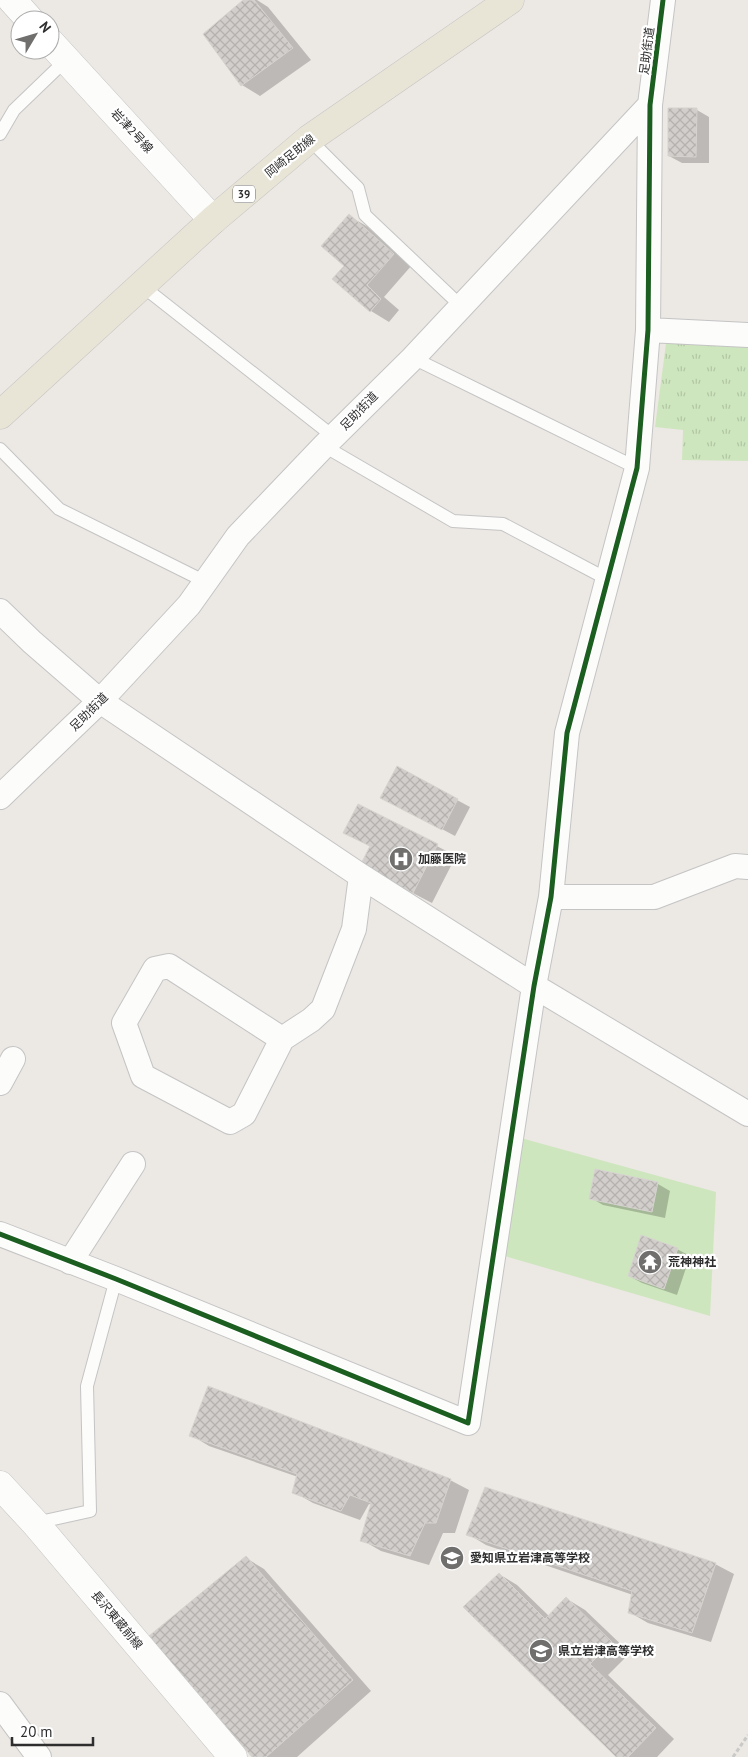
<svg xmlns="http://www.w3.org/2000/svg" width="748" height="1757" viewBox="0 0 748 1757" font-family="'PT Sans','Noto Sans JP',sans-serif">
	<style>
		.grass { fill: url(#grass-tufts) }
		.garden { fill: #cee6be }
		.shadow { fill: #0003 }
		.building { fill: url(#building-cross-hatch); stroke: #d7d4d0 }
		.lines { fill: none; stroke-linecap: round; stroke-linejoin: round }
		.lane-casing { stroke: #c5c4c5; stroke-width: 14 }
		.street-casing { stroke: #c5c4c5; stroke-width: 26 }
		.secondary-casing { stroke: #c5c4c5; stroke-width: 29 }
		.primary-casing { stroke: #c6c5c4; stroke-width: 29 }
		.path { stroke: #c9c9c8; stroke-width: 3; stroke-dasharray: 4 2.5; stroke-linecap: butt }
		.lane { stroke: #fcfcfb; stroke-width: 12 }
		.street { stroke: #fcfcfb; stroke-width: 24 }
		.secondary { stroke: #fcfcfb; stroke-width: 28 }
		.primary { stroke: #e8e4d6; stroke-width: 28 }
		.cycleway-casing { stroke: #fff; stroke-width: 8 }
		.cycleway { stroke: #1b5e20; stroke-width: 5 }
		.labels { text-anchor: middle; stroke-width: 4.5; stroke-linejoin: round; paint-order: stroke }
		.shield { fill: #fff; stroke: #6d6d6d; stroke-width: 1 }
		.shield-label { font-size: 11px; font-weight: bold; fill: #2e2e2e }
		.street-label { font-size: 12px; fill: #2e2e2e; stroke: #fff }
		.poi-label { font-size: 12px; font-weight: bold; fill: #2e2e2e; stroke: #fff; text-anchor: start }
	</style>
	<defs>
		<pattern id="grass-tufts" width="24" height="20" patternUnits="userSpaceOnUse" patternTransform="scale(1.25)"><rect width="24" height="20" fill="#cee6be"/><path d="M3 7l-1-3M5 7V3M7 7l1-3M15 17l-1-3M17 17v-4M19 17l1-3" fill="none" stroke="#b1c6a4"/></pattern>
		<pattern id="building-cross-hatch" width="8" height="8" patternUnits="userSpaceOnUse" patternTransform="scale(1.25)"><rect width="8" height="8" fill="#d1cecb"/><path d="M0 0l8 8M0 8l8-8" fill="none" stroke="#b4b1af"/></pattern>
	</defs>
	<rect width="100%" height="100%" fill="#ece8e4"/>
	<path class="grass" d="M667,336l81,8v117l-66,-1 1,-30 -28,-3z"/>
	<path class="garden" d="M521,1138l195,54 -6,124 -212,-62z"/>
	<path class="shadow" d="M245,0h12l11,7 43,53 -51,36 -18,-11z
		M697,110l12,7v46h-27l-13,-7z
		M349,216l19,11 44,38 -28,32 15,13 -10,12 -18,-11 -37,-32 11,-14z
		M457,800l13,7 -15,29 -60,-32z
		M358,805l98,51 -24,47 -52,-27 -9,-29 -27,-15z
		M596,1171l62,13 12,7 -5,27 -62,-13 -12,-7z
		M677,1249l13,7 -13,39 -35,-12 -13,-7z
		M191,1435l259,45 19,10 -14,43h-12l-14,32 -48,-14 -19,-11 10,-35 -3,-1 -9,16 -47,-17 -19,-11 4,-15 -89,-31z
		M468,1534l247,30 19,10 -23,68 -63,-19 -19,-11 4,-17 -147,-50z
		M246,1558l18,11 107,122 -74,66h-43z
		M499,1574l18,11 32,31 18,-17 18,11 45,43 -22,22 66,64 -17,18h-39z"/>
	<path class="building" d="M243,0h11l39,48 -52,38 -38,-52z
		M668,108h29l-1,49 -28,-1z
		M349,214l45,40 -27,31 14,14 -11,13 -38,-33 12,-13 -23,-20z
		M397,766l61,33 -16,31 -62,-32z
		M358,804l80,40 -25,49 -53,-27 10,-20 -27,-13z
		M595,1169l63,13 -6,30 -63,-13z
		M641,1235l37,13 -14,41 -36,-13z
		M208,1386l243,93 -15,44h-11l-15,33 -50,-15 11,-38 -21,-8 -9,16 -49,-18 5,-19 -108,-38z
		M485,1487l231,76 -24,70 -64,-20 4,-22 -166,-56z
		M246,1556l107,124 -87,77h-14l-103,-121z
		M499,1573l46,46 21,-22 46,45 -22,22 66,64 -28,29h-12l-153,-150z"/>
	<g class="lines">
		<g class="lane-casing">
			<path id="lane" d="M0,134l14,-24 52,-50
				M309,139l49,49 7,27 96,91
				M141,285l193,152
				M413,358l224,110
				M324,446l129,75 50,3 104,55
				M0,449l59,60 147,73
				M35,1523l55,-12 -3,-125 29,-107"/>
		</g>
		<g class="street-casing">
			<path id="street" d="M648,330l100,5
				M0,611l32,31 68,59 261,175 173,110 214,128
				M0,797l100,-96 89,-96 49,-69 86,-90 89,-88 237,-253
				M551,897h103l81,-31 13,1
				M282,1039l-113,-73 -14,3 -31,54 19,53 87,46 14,-8 38,-75 29,-19 12,-11 31,-80 7,-53
				M0,1083l13,-24
				M0,1234l116,45 352,144 66,-437 17,-89 16,-164 70,-265 11,-138 2,-225 13,-105
				M70,1262l63,-98
				M0,1704l39,53"/>
		</g>
		<g class="secondary-casing">
			<path id="secondary" d="M12,0l18,20
				M50,42l163,178
				M0,1485l35,38 198,234"/>
		</g>
		<g class="primary-casing">
			<path id="primary" d="M0,415l213,-195 96,-81 201,-139"/>
		</g>
		<path class="path" d="M733,1757l15,-22"/>
		<use href="#lane" class="lane"/>
		<use href="#street" class="street"/>
		<use href="#secondary" class="secondary"/>
		<use href="#primary" class="primary"/>
		<g class="cycleway-casing">
			<path id="cycleway" d="M0,1234l116,45 352,144 66,-437 17,-89 16,-164 70,-265 11,-138 2,-225 13,-105"/>
		</g>
		<use href="#cycleway" class="cycleway"/>
	</g>
	<defs>
		<g id="hospital-disc" transform="scale(1.25)"><circle r="9.5" fill="#706f6e" stroke="#fff"/><path d="M-5-5h3v3.5h4V-5h3V5h-3V1.5h-4V5h-3Z" fill="#fff"/></g>
		<g id="temple-disc" transform="scale(1.25)"><circle r="9.5" fill="#706f6e" stroke="#fff"/><path d="M0-6L5-2H3V0L6.5 2.5H4V6H1.5V3h-3V6H-4V2.5H-6.5L-3 0V-2H-5Z" fill="#fff"/></g>
		<g id="school-disc" transform="scale(1.25)"><circle r="9.5" fill="#706f6e" stroke="#fff"/><path d="M0-5L7-2L0 1L-7-2ZM-4 1L0 2.5L4 1V4Q0 6-4 4Z" fill="#fff"/></g>
	</defs>
	<g fill-rule="evenodd">
		<use href="#hospital-disc" x="401" y="859"/>
		<use href="#temple-disc" x="650" y="1262"/>
		<use href="#school-disc" x="452" y="1558"/>
		<use href="#school-disc" x="541" y="1651"/>
	</g>
	<g class="labels">
		<rect class="shield" x="233" y="185.5" width="22" height="17" rx="4"/>
		<g class="shield-label">
			<text x="244" y="198">39</text>
		</g>
		<g class="street-label">
			<text transform="translate(647 51) rotate(-83)" y="4">足助街道</text>
			<text transform="translate(132 131) rotate(47)" y="4">岩津2号線</text>
			<text transform="translate(290 156) rotate(-39)" y="4">岡崎足助線</text>
			<text transform="translate(359 411) rotate(-46)" y="4">足助街道</text>
			<text transform="translate(89 712) rotate(-45)" y="4">足助街道</text>
			<text transform="translate(117 1620) rotate(50)" y="4">長沢東蔵前線</text>
		</g>
		<g class="poi-label">
			<text x="418" y="863">加藤医院</text>
			<text x="668" y="1266">荒神神社</text>
			<text x="470" y="1562">愛知県立岩津高等学校</text>
			<text x="558" y="1655">県立岩津高等学校</text>
		</g>
	</g>
	<g transform="translate(35 35) rotate(52)"><circle r="24" fill="#ffffff" stroke="#ababab"/>
	<path d="M0-4L9 19L0 12L-9 19Z" fill="#706f6e"/>
	<text y="-8" font-size="14" font-weight="bold" text-anchor="middle" fill="#2e2e2e">N</text>
	</g>
	<path d="M12 1737v8h81v-8" fill="none" stroke="#2e2e2e" stroke-width="2.5"/>
	<text x="20" y="1737" font-size="15" fill="#2e2e2e" stroke="#ffffff" stroke-width="4" paint-order="stroke">20 m</text>
</svg>
